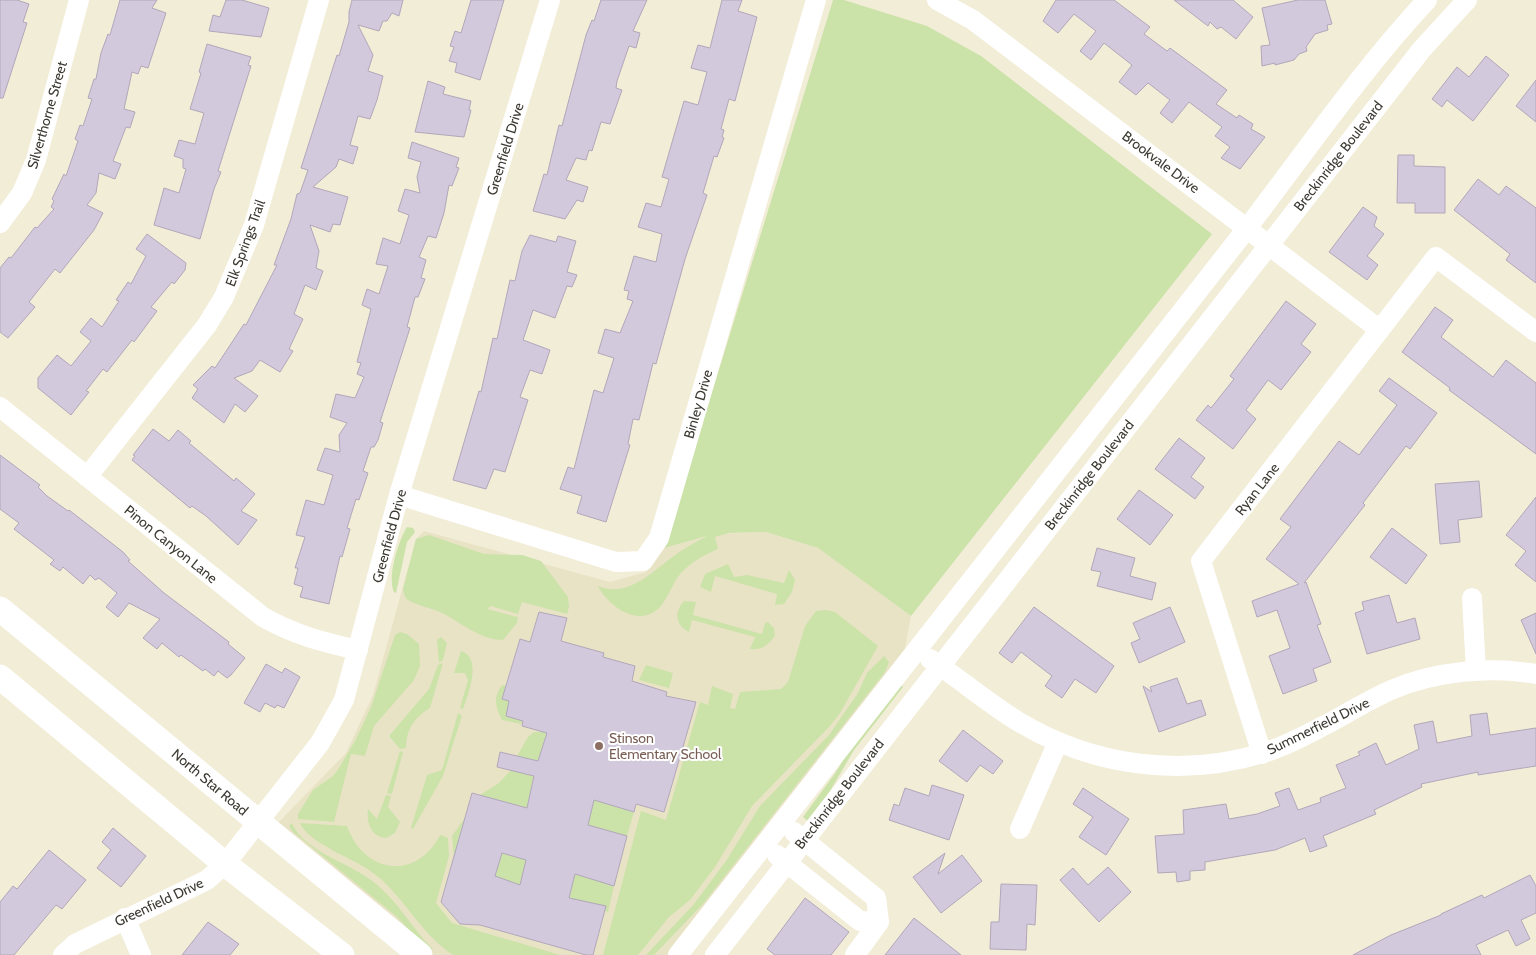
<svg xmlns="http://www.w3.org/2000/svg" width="1536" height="955" viewBox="0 0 1536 955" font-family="Cabin,sans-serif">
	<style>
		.built { fill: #e9e3c6 }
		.green { fill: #cbe2a9 }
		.building { fill: #d3c9dd; stroke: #b1a7ba; fill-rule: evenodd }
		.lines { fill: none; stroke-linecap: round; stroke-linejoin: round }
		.minor { stroke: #fff; stroke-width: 20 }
		.major { stroke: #fff; stroke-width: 25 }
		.education-dot { fill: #8d6e63; stroke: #fff; stroke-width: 2 }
		.labels { text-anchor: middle; stroke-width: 4; stroke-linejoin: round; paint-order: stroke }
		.street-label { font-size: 14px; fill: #3c3a32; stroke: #fff }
		.education-label { font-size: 14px; fill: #785e54; stroke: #fff; text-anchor: start }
	</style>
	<rect width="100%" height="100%" fill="#f2edd7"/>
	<path class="built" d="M424,531l186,51 36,-10 18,-24 50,-14 52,-2 52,16 93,68 -12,65 -213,274h-257l-155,-128 72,-74 27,-58 43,-156z"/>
	<path class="green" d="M833,0h11l83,26 54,30 231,178 -301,382 -93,-68 -52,-16 -37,1 -14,4 3,12c-12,5 -23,11 -33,20 -12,10 -15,27 -25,38 -21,22 -52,-1 -62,-21 27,11 49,-9 69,-25 11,-9 27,-18 40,-25l-43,12z
		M407,527l6,1 2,4 -8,10 -11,51 -2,-1c-7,-14 4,-51 13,-65z
		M429,535l55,19 38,1 19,6 27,36 1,10 -2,7 -45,-12 -4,12 -27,-8 -4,3 31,8 -1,6 -14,17c-24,0 -42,-18 -63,-28 -10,-4 -21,-6 -30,-11 -5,-2 -6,-7 -7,-12l13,-50z
		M728,564l6,13 13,-2 37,8 5,-13 6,10 -3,12 -8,12 -9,1 2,-11 -62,-18 -4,16 -11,-5 5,-13z
		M684,601l12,1 -3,13 69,19 3,-11 3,-1 6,6 1,8c-7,9 -12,14 -25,13l5,-12 -63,-17 -3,12c-14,-6 -15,-21 -5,-31z
		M826,610l9,2 43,34 -38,67 -10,13 -78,80 -37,61 -25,33 -21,17 -31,38h-35l38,-144 25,9 34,-118 8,3 4,-19 21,8 -3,14 5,1 5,-17 41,-3 7,-7 17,-56 11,-15z
		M400,632l7,2 12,10 1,22 -6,14 -40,46 -9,30 -14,-2 -17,68 -36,-3v-5l15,-24 20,-14 6,-8 17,-29 15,-32 24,-72z
		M441,637l6,6 -4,17 -4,3 -2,-23z
		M461,651c22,6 7,44 2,58l-3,-1 8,-28 -3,-7h-11z
		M884,656l5,6 -4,10 -182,232 -49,51h-8l48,-51 32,-43 34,-55 69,-71 29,-42 9,-20z
		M443,663l-13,45c-16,10 -24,21 -24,40l-6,1 -11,-13 40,-47 9,-24z
		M646,665l27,8 -4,15 -30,-8z
		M899,683l4,4 -49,63 -24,41 -22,30 -5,-4 33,-45 16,-27z
		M502,685l5,1 -4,13 6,2 -3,15 17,5 -2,3 -19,-4c-7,-13 -9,-23 0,-35z
		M458,713l4,3 -19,60 -30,53 -2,-1 16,-53 15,-5z
		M534,732h13l-9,29 -21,-5 11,-19z
		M400,751l3,1 -11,42 -5,-1z
		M511,770l23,6 -7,32 -47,-13 19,-12z
		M386,795l5,1 -3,11 12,15 -5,11 -9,5c-15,-1 -20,-16 -18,-29l9,10z
		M594,800l40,12 -7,24 -39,-11z
		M464,819l-7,26 3,-3 66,18 -6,25 -25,-9 5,-17 -46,-1 -2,-22z
		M292,823c11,27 54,39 76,55 27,18 42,48 64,70l-1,3 -5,-3 -30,-32 -103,-84 -4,-6z
		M300,823l47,3c16,46 67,56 92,11l2,-2 7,3 1,18 -13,47 16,20 108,32h-107c-34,-22 -50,-62 -84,-85 -16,-11 -63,-29 -69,-47z
		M575,874l39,12 -6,26 -40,-14z"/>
	<path class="building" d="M0,0h17l12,4 -6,18 4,1 -24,75h-3z
		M120,0h37l-5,8 14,5 -18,55 -7,-2 -3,8 -6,-2 -8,37 11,3 -5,16 -4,-1 -13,34 8,3 -6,15 -16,-6 -3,20 -9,12 16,8 -9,17 -34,43 -5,-4 -26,33 6,5 -27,31 -8,-6v-64l9,-11 2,1 24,-31 2,1 17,-19 -3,-2 3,-6 -2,-2 12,-25 2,2 12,-35 -3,-2 5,-14 3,1 9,-27 -4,-1 6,-19h2l5,-26 7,-19 2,1z
		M226,0h16l27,8 -8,29 -52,-6 4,-16 7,2z
		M352,0h51l-4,16 -7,-3 -5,8h-4l-4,10 -21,-6 15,30 -5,16 15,5 -6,24 -7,19 -12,-3 -8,29 8,2 -5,17 -14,-5 -3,8 -23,20 35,10 -8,28 -7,-1 -3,8 -20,-7 9,26 -3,17 7,3 -7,19 -11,-5 -11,29 9,5 -14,30 4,2 -13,21 -20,-12 -8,11 -18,7 24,18 -13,16 -10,-8 -11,19 -32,-25 6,-9 -5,-4 19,-19 3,2 29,-44 2,1 31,-60h-3l17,-46 6,-25 3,-1 8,-23 -7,-2 36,-113 2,1 10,-34v-10z
		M471,0h33l-24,80 -25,-8 2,-9 -8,-2 5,-14 -4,-1 5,-15 6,2z
		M601,0h46l-14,31 7,2 -4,15 -7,-2 -12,35 -1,7 6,2 -12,34 -9,-2 -9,29 -3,-1 -3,10 -10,-2 -10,22 22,7 -5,15 -6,-2 -12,19 -32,-8 11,-37 3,1 12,-50 3,1 24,-91 6,-15 2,1z
		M722,0h20l-4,11 19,6 -22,84 -6,-2 -8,30 3,1 -2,7 2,1 -7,19 -3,-1 -11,37 4,2 -22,64 -29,105 -3,-1 -14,57 -6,-1 -5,25 2,1 -24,77 -29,-9 5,-17 -22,-7 8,-22 6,2 20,-79 9,3 11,-35 -16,-5 7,-24 15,4 13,-32 -6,-2 2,-8 -5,-1 10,-34 22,6 6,-28 -24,-7 8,-24 15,4 8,-28 -7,-2 22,-76 14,4 9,-33 -16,-4 7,-23 12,3z
		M1056,0h58l36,27 -6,7 23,17 3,-3 57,42 -11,14 21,14 2,-3 14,9 -2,5 14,8 -25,32 -19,-11 9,-11 -15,-11 7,-9 -33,-25 -17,21 -12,-10 10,-13 -22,-17 -12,12 -17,-13 13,-17 -28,-22 -13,17 -11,-9 16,-20 -22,-17 -16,19 -15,-12z
		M1174,0h59l20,17 -17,22 -15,-12 -4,2 -7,-7 -2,4z
		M1298,0h27l7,24 -5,1 1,5 -13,4 -9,13 1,4 -8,3 -5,6 -19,5v-2l-13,3 -1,-20 9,-1 -8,-37z
		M207,44l44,13 -3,8 3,1 -33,105 3,1 -7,17 -14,50 -46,-14 10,-37 15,5 7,-24 -3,-1v-9l-9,-3 5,-16 16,4 9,-31 -14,-4 11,-36 -2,-1z
		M1486,56l23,19 -36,46 -26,-21 -5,7 -10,-8 25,-32 12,10z
		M1536,80v42l-20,-16z
		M428,81l17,6 -2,7 28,7 -2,9h2l-7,27 -49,-5z
		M412,142l47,16 -3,9 3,1 -7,18 -3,-1 -5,28 -8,25 -8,-2 -9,21 7,3 -5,18 4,1 -7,18h-3l-8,30 3,1 -30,94 3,1 -5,17 -4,7h-3l-8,24 5,2 -9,27 -3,-1 -9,29 3,1 -8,28 -2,-1 -11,48 -29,-7 3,-10 -9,-3 4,-16h-3l10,-31 -9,-2 10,-35 18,5 9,-30 -16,-5 8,-22 15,4 -1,-17 8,-12 -17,-6 6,-23 19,4 9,-21 -7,-3 4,-11 -4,-1 14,-53 -9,-4 5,-16 12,5 9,-28 -12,-2 7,-26 17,6 9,-29 -11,-4 7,-22 15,4 -3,-16 4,-15 -13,-4z
		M1398,155h16v11l31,1v46h-30v-10h-18z
		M1478,179l21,16 7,-9 30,22v75l-30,-23 4,-6 -56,-44z
		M1363,207l14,10 -3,9 10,8 -17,22 11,9 -11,15 -38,-28z
		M147,234l39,29 -1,7 -11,14 -2,-2 -21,25 6,4 -23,31 -2,-2 -25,32 -4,-3 -17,22 3,1 -18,23 -33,-27v-10l19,-23 14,11 20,-25 -11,-9 11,-14 11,9 17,-26 -3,-1 12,-18 3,2 15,-28 -10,-7z
		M530,235l26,7 2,-6 18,5 -9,31 10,3 -5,12 -5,-1 -12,32 -22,-8 -10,30 27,10 -8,24 -12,-4 -10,27 8,3 -23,72 -11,-3 -8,20 -33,-9 26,-89 2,1 12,-54 4,1 13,-59 5,1 7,-30z
		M1286,301l30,23 -15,20 10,8 -30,38 -13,-10 -22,30 10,9 -23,30 -37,-29 12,-15 3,3 23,-29 -4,-3z
		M1435,307l18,13 -12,17 52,40 13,-17 30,23v71l-87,-64 1,-2 -48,-36z
		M1389,378l48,35 -27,36 -4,-3 -43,57 2,2 -61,78 2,-1 15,42 -4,1 14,37 -18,7 4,12 -34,13 -14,-38 21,-8 -13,-38 -20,7 -5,-16 47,-17 -33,-25 25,-32 -11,-8 59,-78 20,14 38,-50 -18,-14z
		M153,429l16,12 9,-11 13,11 -2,2 45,38 2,-3 19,16 -14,17 16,9 -19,25 -32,-29 -14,-10 -2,2 -58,-48 3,-4 -2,-1z
		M1179,438l26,20 -14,19 13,10 -9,12 -40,-30z
		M0,455l40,30 -2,2 9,9 21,15 1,-1 54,42 7,8 -2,1 36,32 65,49 -1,2 17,14 -14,17 -4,3 -9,-7 -4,5 -9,-7 -2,2 -22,-16 -2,2 -17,-14 -5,6 -14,-11 17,-19 -31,-16 -11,14 -12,-10 11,-14 -18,-15 -4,2 -5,-5 -7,9 -20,-17 -3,4 -10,-7 4,-4 -40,-31 5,-6 -19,-14z
		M1479,481l3,36 -24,3 2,22 -20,2 -5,-60z
		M1139,490l34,25 -23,30 -33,-26z
		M1536,497v85l-21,-17 11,-14 -20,-16z
		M1392,528l35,27 -21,29 -36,-27z
		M1097,548l38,10 -5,18 26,7 -4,17 -55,-14 4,-14 -10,-2z
		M1389,595l8,28 18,-5 5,21 -53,15 -12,-41 9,-3 -2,-8z
		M1034,607l80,59 -18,27 -21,-14 -13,19 -17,-12 7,-10 -31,-24 -9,11 -13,-10z
		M1170,607l15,35 -46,21 -8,-20 9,-4 -7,-16z
		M539,612l28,6 -6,23 43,12 -1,4 32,9 -3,15 35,11 -1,4 30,6 -32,110 -28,-8 -2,8 -40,-12 -6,25 39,11 -13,50 -39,-12 -6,24 37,8 -13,49h-7l-106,-30 -20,-1 -19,-22 31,-109 55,15 7,-32 -37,-9 3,-15 38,9 9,-28 -25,-7 1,-5 -17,-5 3,-15 -7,-2 18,-60 10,3zM502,853l24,7 -6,25 -25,-9z
		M1536,613v41l-15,-34z
		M266,664l16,9 3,-5 15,9 -16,31 -7,-3 -2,3 -10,-5 -5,9 -16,-9z
		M1177,678l10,26 14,-4 5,15 -47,17 -16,-46 9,6 -2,-5z
		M1487,713l3,22 46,-7v38l-58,9v-3l-57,12 1,3 -48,23 2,4 -53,22 4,10 -17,6 -5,-14 -30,12 -70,12v8l-15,1v9l-13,2 -1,-10 -18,1 -3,-37 29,-2 -1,-24 43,-6 3,15 28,-5 23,-8 -5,-13 14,-5 9,22 23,-8 -1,-4 26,-10 -10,-23 24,-10 -2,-3 18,-9 10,22 33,-16 -5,-24 19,-4 4,22 35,-7 -2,-21z
		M963,730l40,31 -10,13 -13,-9 -13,17 -28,-21z
		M932,785l32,10 -15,45 -60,-20 5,-16 5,2 6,-18 24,8z
		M1083,788l46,31 -23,36 -27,-18 14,-20 -20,-13z
		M113,828l33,28 -25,31 -24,-19 14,-18 -9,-8z
		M49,850l37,30 -24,29 -6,-4 -42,50h-14v-53l13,-16 4,3z
		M945,853l-7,21 24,-19 20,26 -41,32 -28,-36z
		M1108,867l23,25 -32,30 -39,-42 13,-12 15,17z
		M1530,875l6,11v27l-15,7 9,19 -14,7 -8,-16 -32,15 5,10h-128l38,-20 50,-20v-1l41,-19 2,3z
		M1001,884l36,1 -2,40 -8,-1 -1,26 -36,-1 1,-27h8z
		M805,898l44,34 -18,23h-56l-8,-6z
		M914,918l47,37h-76z
		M208,922l31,22 -9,11h-48z"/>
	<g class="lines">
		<path class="minor" d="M937,0l36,20 407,310
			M0,223l22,-30 14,-33 43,-160
			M0,407l263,210c32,18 59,25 95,33
			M87,477l120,-152 17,-28 30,-72 65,-225
			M399,495l217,67 27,-1 16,-23 157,-538
			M1472,598l4,73
			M930,659c30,20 58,44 89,63 73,44 163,56 244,31 24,-7 46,-20 68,-31 20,-11 40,-23 60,-32 44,-19 99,-24 145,-16
			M1262,754l-61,-193 235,-304 100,75
			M1020,829l38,-87
			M794,832l82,66 3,24 -24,33
			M777,855l83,66 19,1
			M125,918l16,37
			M63,955l12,-11 132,-64 18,-16 95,-121 24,-43 55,-205 151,-495
			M678,955l570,-728c58,-76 114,-157 179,-227
			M715,955l707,-906 45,-49"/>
		<path class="major" d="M0,609l420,346
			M0,677l225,187 117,91"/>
	</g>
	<circle class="education-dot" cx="599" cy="746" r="5"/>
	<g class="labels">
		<g class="street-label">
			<text transform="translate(47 115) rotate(-74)" y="5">Silverthorne Street</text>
			<text transform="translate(505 149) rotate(-73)" y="5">Greenfield Drive</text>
			<text transform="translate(1338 156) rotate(-52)" y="5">Breckinridge Boulevard</text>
			<text transform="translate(1161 162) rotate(37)" y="5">Brookvale Drive</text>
			<text transform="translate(245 243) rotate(-70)" y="5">Elk Springs Trail</text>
			<text transform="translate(698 404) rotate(-74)" y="5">Binley Drive</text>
			<text transform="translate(1089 475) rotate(-52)" y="5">Breckinridge Boulevard</text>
			<text transform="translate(1257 489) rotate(-52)" y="5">Ryan Lane</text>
			<text transform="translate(389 536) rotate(-75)" y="5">Greenfield Drive</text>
			<text transform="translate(171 544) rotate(39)" y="5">Pinon Canyon Lane</text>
			<text transform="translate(1318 726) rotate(-26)" y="5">Summerfield Drive</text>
			<text transform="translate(210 782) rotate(40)" y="5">North Star Road</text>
			<text transform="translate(839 794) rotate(-52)" y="5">Breckinridge Boulevard</text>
			<text transform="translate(159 902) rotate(-25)" y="5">Greenfield Drive</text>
		</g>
		<g class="education-label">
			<text x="609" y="743">Stinson<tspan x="609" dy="16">Elementary School</tspan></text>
		</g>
	</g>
</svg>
